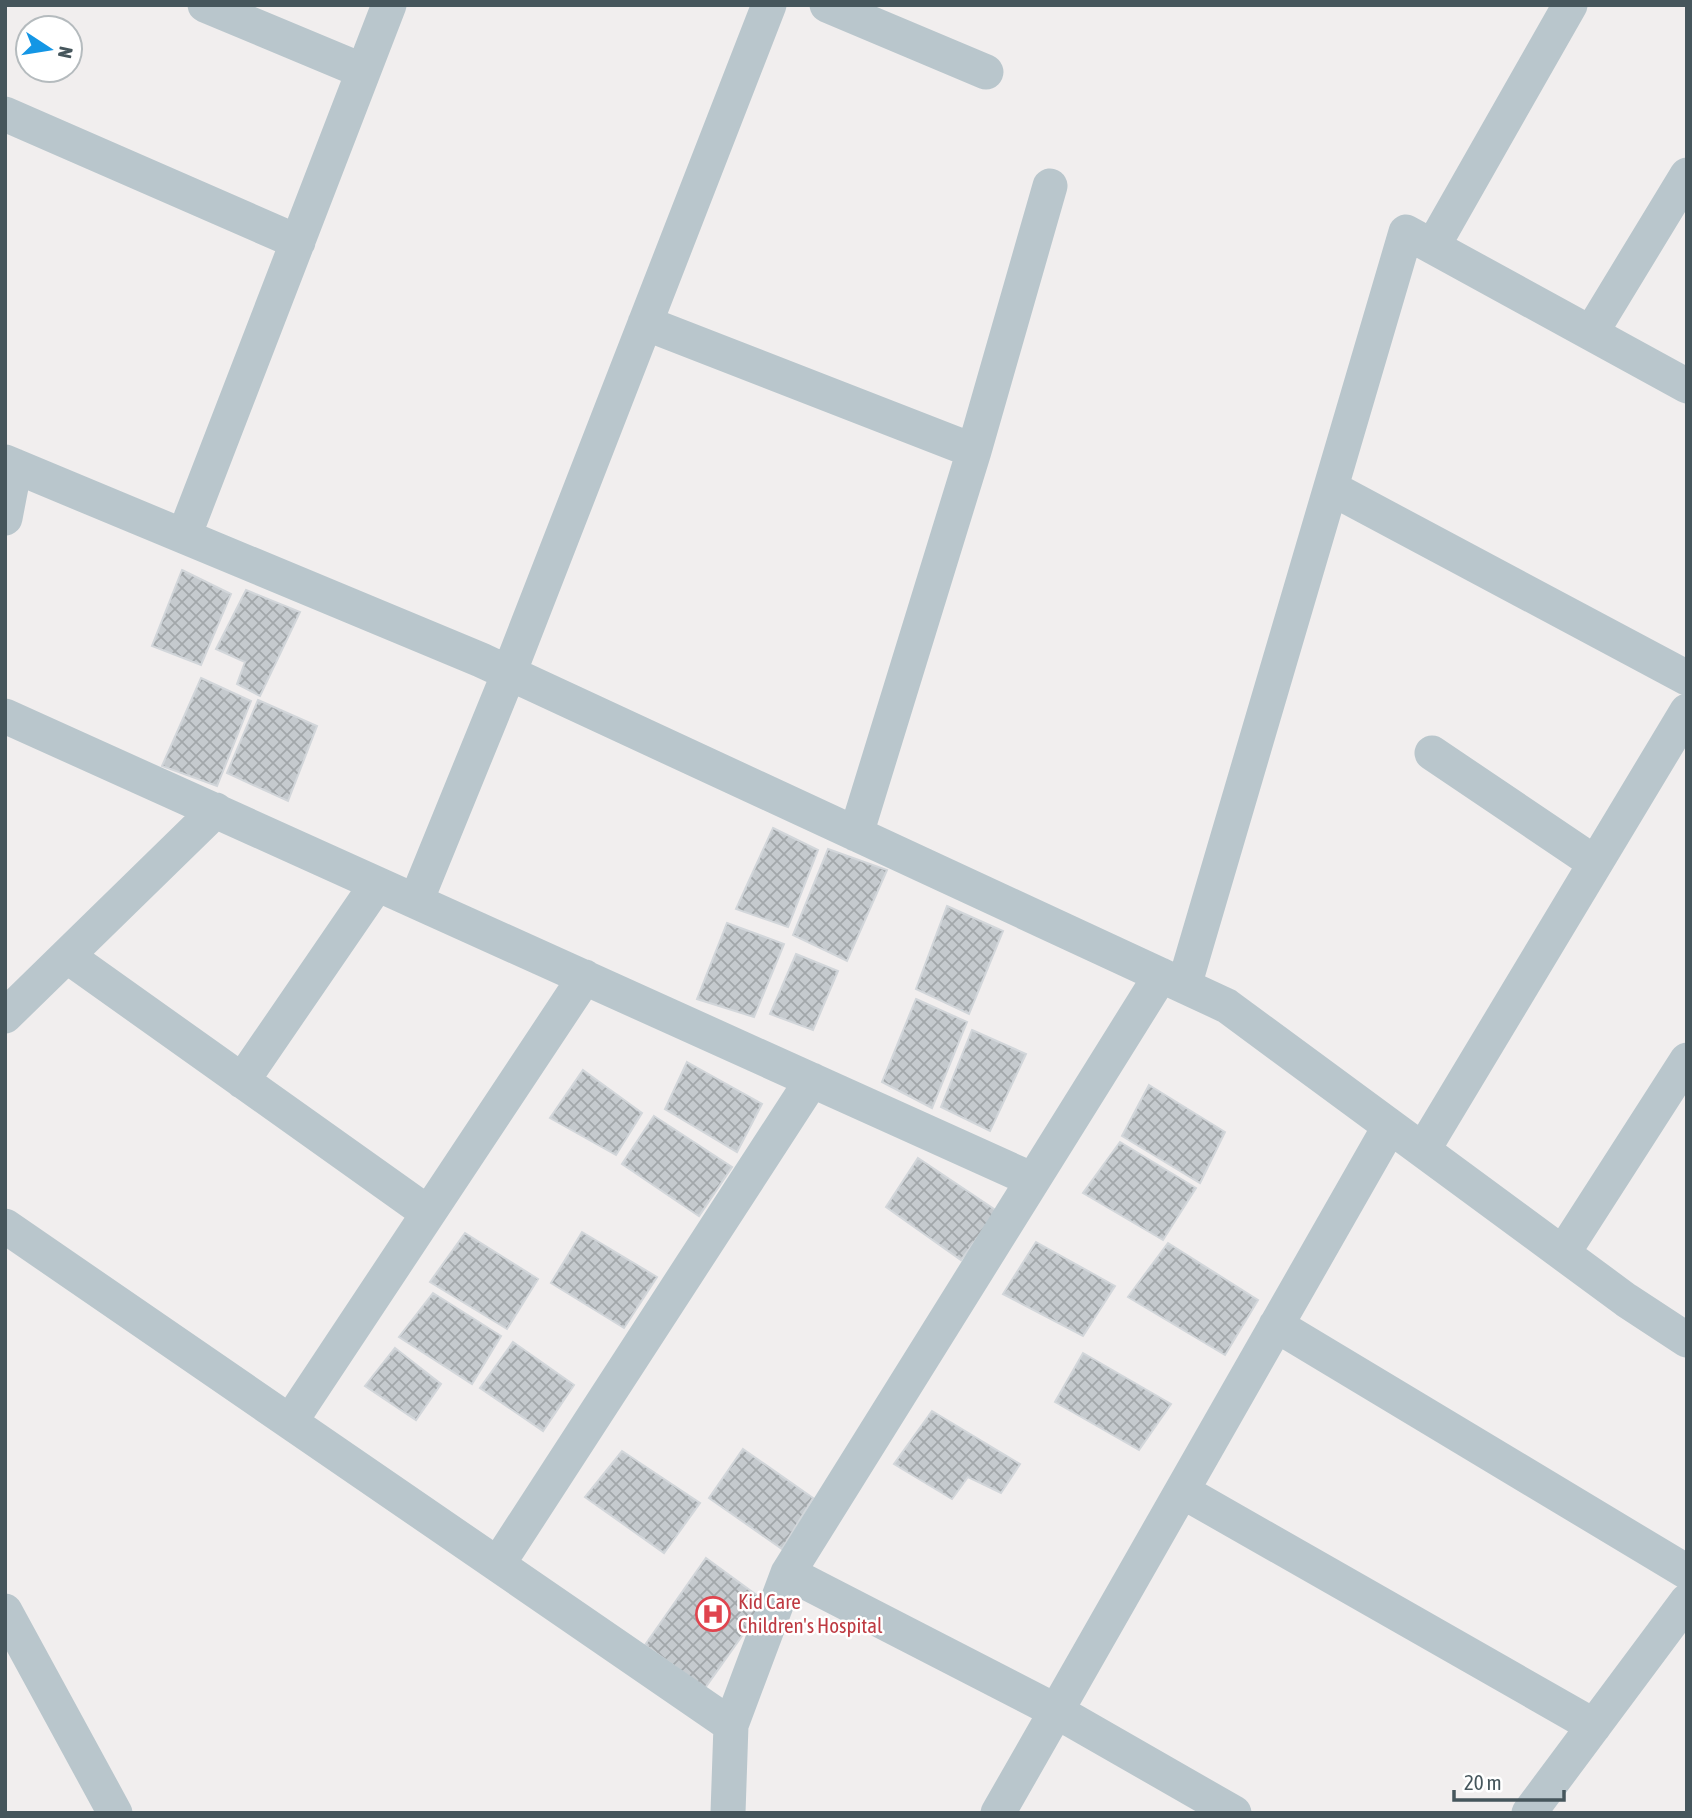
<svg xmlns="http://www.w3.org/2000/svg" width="1692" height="1818" viewBox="0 0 1692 1818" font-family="'Asap Condensed',sans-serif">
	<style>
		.building { fill: url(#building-cross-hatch); stroke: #d2d6da; stroke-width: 2 }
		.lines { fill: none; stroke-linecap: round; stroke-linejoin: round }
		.minor { stroke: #b9c6cc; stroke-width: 35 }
		.labels { text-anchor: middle; stroke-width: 5; stroke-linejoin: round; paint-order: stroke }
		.health-label { font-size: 21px; fill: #be3a42; stroke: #fff; text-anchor: start }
	</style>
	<defs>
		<pattern id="building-cross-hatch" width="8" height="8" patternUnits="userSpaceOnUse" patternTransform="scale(1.75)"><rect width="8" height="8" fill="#c5cace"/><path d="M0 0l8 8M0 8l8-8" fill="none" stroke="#a2a7aa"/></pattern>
	</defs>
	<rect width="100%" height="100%" fill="#f1eeee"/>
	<path class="building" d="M182,570l49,24 -30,71 -49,-19z
		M246,590l54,22 -40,84 -23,-12 8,-22 -29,-13z
		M201,678l50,23 -34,85 -55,-20z
		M258,700l59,26 -29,75 -61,-28z
		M773,828l45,22 -30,77 -52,-18z
		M828,849l59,21 -40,91 -54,-26z
		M947,906l56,25 -34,83 -53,-25z
		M727,923l57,21 -30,73 -57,-18z
		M796,954l42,17 -25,59 -43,-16z
		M916,999l51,23 -35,86 -50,-26z
		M972,1030l54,24 -36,77 -49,-24z
		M687,1062l75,42 -25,48 -72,-43z
		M583,1070l59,43 -26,42 -66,-37z
		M1149,1085l76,47 -25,51 -78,-47z
		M654,1116l78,51 -33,49 -77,-52z
		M1120,1142l76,46 -33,52 -80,-47z
		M918,1158l79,53 -36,49 -75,-53z
		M582,1232l75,45 -33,51 -73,-45z
		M465,1233l73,46 -31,50 -77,-47z
		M1036,1242l79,44 -32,50 -80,-42z
		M1168,1243l90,57 -33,55 -97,-58z
		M433,1293l68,43 -29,48 -73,-47z
		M513,1342l61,43 -31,46 -63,-43z
		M395,1348l46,36 -25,36 -51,-34z
		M1083,1353l88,51 -32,46 -84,-48z
		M932,1411l88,53 -19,29 -33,-16 -16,22 -58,-35z
		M743,1449l70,49 -31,51 -73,-51z
		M622,1451l78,52 -36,50 -79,-56z
		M706,1558l60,44 -61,86 -60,-43z"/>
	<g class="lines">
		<path class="minor" d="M205,5l158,66
			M827,5l159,67
			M5,114l293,128
			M1433,246l137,-241
			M645,323l329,128
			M1591,333l96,-158
			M5,462l476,198 746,346 399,294 61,40
			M1331,488l356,190
			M5,518l10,-52
			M184,536l205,-531
			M5,716l1028,464
			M1432,753l163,110
			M856,834l118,-383 76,-265
			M416,901l93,-228 260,-668
			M67,956l361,257
			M1184,986l222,-754 281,154
			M5,1016l211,-206
			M242,1081l135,-197
			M1423,1150l264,-439
			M5,1226l726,499
			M1563,1253l124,-193
			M1276,1325l411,247
			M290,1422l295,-445
			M1182,1491l412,235
			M498,1564l314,-484
			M788,1573l373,-598
			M5,1611l110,202
			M728,1813l3,-88 57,-152 268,138 178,102
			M998,1813l392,-687
			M1529,1813l158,-212"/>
	</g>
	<defs>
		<g id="hospital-ring" transform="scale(1.75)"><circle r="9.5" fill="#fff" stroke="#e0444e" stroke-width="1.5"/><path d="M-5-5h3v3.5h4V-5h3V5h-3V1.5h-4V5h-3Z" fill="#e0444e"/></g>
	</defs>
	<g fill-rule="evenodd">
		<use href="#hospital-ring" x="713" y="1614"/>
	</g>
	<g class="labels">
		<g class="health-label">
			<text x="738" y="1609">Kid Care<tspan x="738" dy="24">Children's Hospital</tspan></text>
		</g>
	</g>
	<rect width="1692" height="1818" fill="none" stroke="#46565c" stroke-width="14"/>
	<g transform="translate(49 49) rotate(102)"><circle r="33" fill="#ffffff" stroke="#b5bbbe" stroke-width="2"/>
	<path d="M0-5L12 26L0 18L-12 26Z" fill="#1496e5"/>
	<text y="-10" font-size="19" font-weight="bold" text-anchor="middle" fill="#46565c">N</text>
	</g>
	<path d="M1454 1790v10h110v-10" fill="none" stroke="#46565c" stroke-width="3.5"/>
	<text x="1464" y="1790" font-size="21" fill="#46565c" stroke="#ffffff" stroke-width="5" paint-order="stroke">20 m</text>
</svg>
